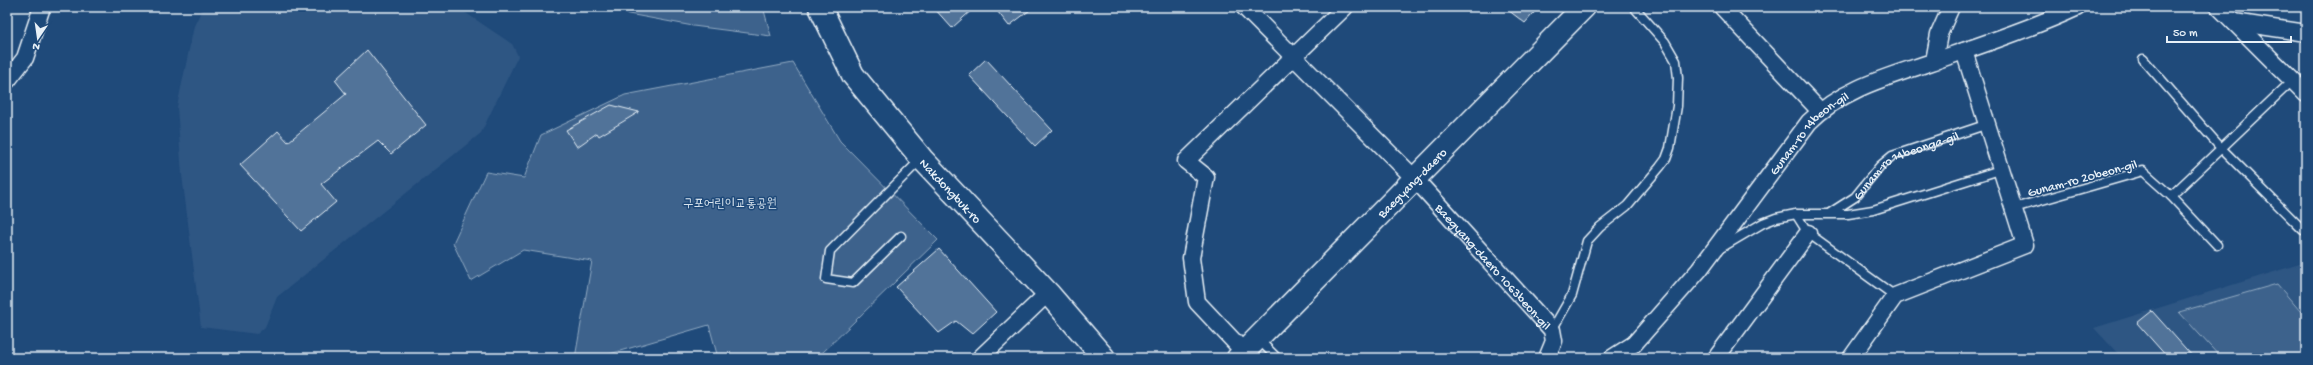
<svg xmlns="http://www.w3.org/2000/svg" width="2313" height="365" viewBox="0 0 2313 365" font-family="'Gochi Hand','Poor Story',sans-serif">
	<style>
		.built { fill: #2e5683 }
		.green { fill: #3c628c; stroke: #92aac2 }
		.building { fill: #517399; stroke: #e8f1f8 }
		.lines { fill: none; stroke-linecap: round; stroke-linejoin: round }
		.service-casing { stroke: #e8f1f8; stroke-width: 11 }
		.minor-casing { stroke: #e8f1f8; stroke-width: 19 }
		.secondary-casing { stroke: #e8f1f8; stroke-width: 25 }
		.service { stroke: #1f4a7a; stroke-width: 8 }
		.minor { stroke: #1f4a7a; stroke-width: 16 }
		.secondary { stroke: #1f4a7a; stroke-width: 22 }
		.labels { text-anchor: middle; stroke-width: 3; stroke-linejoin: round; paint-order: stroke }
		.street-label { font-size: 13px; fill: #e8f1f8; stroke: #1f4a7a }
		.park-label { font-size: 13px; fill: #d7e3ed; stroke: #1f4a7a }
	</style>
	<rect width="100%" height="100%" fill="#1f4a7a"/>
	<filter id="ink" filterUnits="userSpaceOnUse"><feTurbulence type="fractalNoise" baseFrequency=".025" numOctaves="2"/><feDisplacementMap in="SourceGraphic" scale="8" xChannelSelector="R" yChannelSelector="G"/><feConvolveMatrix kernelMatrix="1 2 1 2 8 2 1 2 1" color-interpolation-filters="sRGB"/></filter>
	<g filter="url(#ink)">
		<path class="built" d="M203,7h254l55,37 6,12 -37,77 -204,164 -12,30 -8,7 -56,-7 -19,-152 -5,-68 17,-81z
			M2306,262v96h-184l-28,-30z"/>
		<path class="green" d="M591,7h172l8,29 -78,-10z
			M793,63l47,78 98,99 -120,117 -100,1 -9,-33 -113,33h-21l17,-97 -69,-11 -52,31 -18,-38 33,-71 38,6 17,-43 84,-40z
			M2277,284l29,34v40h-85l-42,-46z"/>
		<path class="building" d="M933,7h42l-23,21z
			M994,7h40l-25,19z
			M1504,7h35l-14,16z
			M367,50l59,75 -35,29 -13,-13 -57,43 15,18 -35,29 -61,-66 38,-34 10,11 58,-48 -11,-14z
			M986,59l66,71 -17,16 -66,-71z
			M611,105l28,7 -40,24 -2,-3 -20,14 -11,-17z
			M939,249l57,63 -24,22 -16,-13 -17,12 -43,-46z
			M2152,311l42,47h-26l-31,-35z"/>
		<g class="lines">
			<g class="service-casing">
				<g id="service">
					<path d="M2143,59l78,89 82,82"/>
					<path d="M2171,196l122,-116"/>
					<path d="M2014,208l129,-37 28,25 46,49"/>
					<path id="s1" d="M1830,213l25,-16 25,-31 12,-10 96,-32"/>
					<path d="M1796,214l12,19 87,63"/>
					<path d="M901,236l-48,47 -27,-4 4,-28 91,-92"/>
					<path d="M1719,249l44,-26 13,-5 20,-4h52l25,-4 130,-41"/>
					<path d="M1552,330l20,-35 15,-54 13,-14 27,-21 33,-39 6,-8 4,-11 7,-42 1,-28 -2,-17 -11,-19 -31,-35"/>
					<path d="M1258,339l19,19"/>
				</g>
			</g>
			<g class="minor-casing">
				<g id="minor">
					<path id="s2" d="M1244,7l172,173 136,150 2,11 -7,17"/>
					<path d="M1722,7l98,104"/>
					<path d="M2219,7l87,87"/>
					<path d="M2234,22l72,11"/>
					<path d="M1934,61l5,-27 12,-27"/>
					<path d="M7,81l18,-23 17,-51"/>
					<path d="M1244,352l-47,-50 -6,-44 15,-81 -20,-16 159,-154"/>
					<path d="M980,358l68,-65"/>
					<path id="s3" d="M1612,358l22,-14 65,-74 110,-148c33,-33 78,-45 120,-59 49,-17 101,-34 149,-56"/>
					<path d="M1716,358l92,-125"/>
					<path d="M1851,358l44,-62 130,-51 -61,-194"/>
				</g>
			</g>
			<g class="secondary-casing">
				<g id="secondary">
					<path id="s4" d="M820,7l33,68 69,84 126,134 56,65"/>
					<path id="s5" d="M1238,358l346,-351"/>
				</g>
			</g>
			<use href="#service" class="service"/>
			<use href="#minor" class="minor"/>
			<use href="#secondary" class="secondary"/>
		</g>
	</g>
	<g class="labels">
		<g class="street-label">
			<text dy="5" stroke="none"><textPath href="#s3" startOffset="301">Gunam-ro 14beon-gil</textPath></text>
			<text dy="5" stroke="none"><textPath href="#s1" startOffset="92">Gunam-ro 14beonga-gil</textPath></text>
			<text transform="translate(2082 177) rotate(-15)" y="5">Gunam-ro 20beon-gil</text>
			<text dy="5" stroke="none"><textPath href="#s5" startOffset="247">Baegyang-daero</textPath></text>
			<text dy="5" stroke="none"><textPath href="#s4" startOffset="227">Nakdongbuk-ro</textPath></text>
			<text dy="5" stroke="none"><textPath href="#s2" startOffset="360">Baegyang-daero 1063beon-gil</textPath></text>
		</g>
		<g class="park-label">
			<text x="730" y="207">구포어린이교통공원</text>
		</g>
	</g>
	<rect width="2313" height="365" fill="none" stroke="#1f4a7a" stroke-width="24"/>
	<rect x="12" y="12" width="2289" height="341" fill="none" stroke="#e8f1f8" stroke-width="1.5" filter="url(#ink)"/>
	<g transform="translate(38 38) rotate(193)" stroke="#1f4a7a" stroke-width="3" paint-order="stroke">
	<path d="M0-3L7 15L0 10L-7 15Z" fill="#e8f1f8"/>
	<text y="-6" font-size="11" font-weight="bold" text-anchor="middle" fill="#e8f1f8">N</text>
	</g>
	<path d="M2167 36v6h124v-6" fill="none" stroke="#e8f1f8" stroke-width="2"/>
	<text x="2173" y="36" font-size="12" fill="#e8f1f8" stroke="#1f4a7a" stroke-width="3" paint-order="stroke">50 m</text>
</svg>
